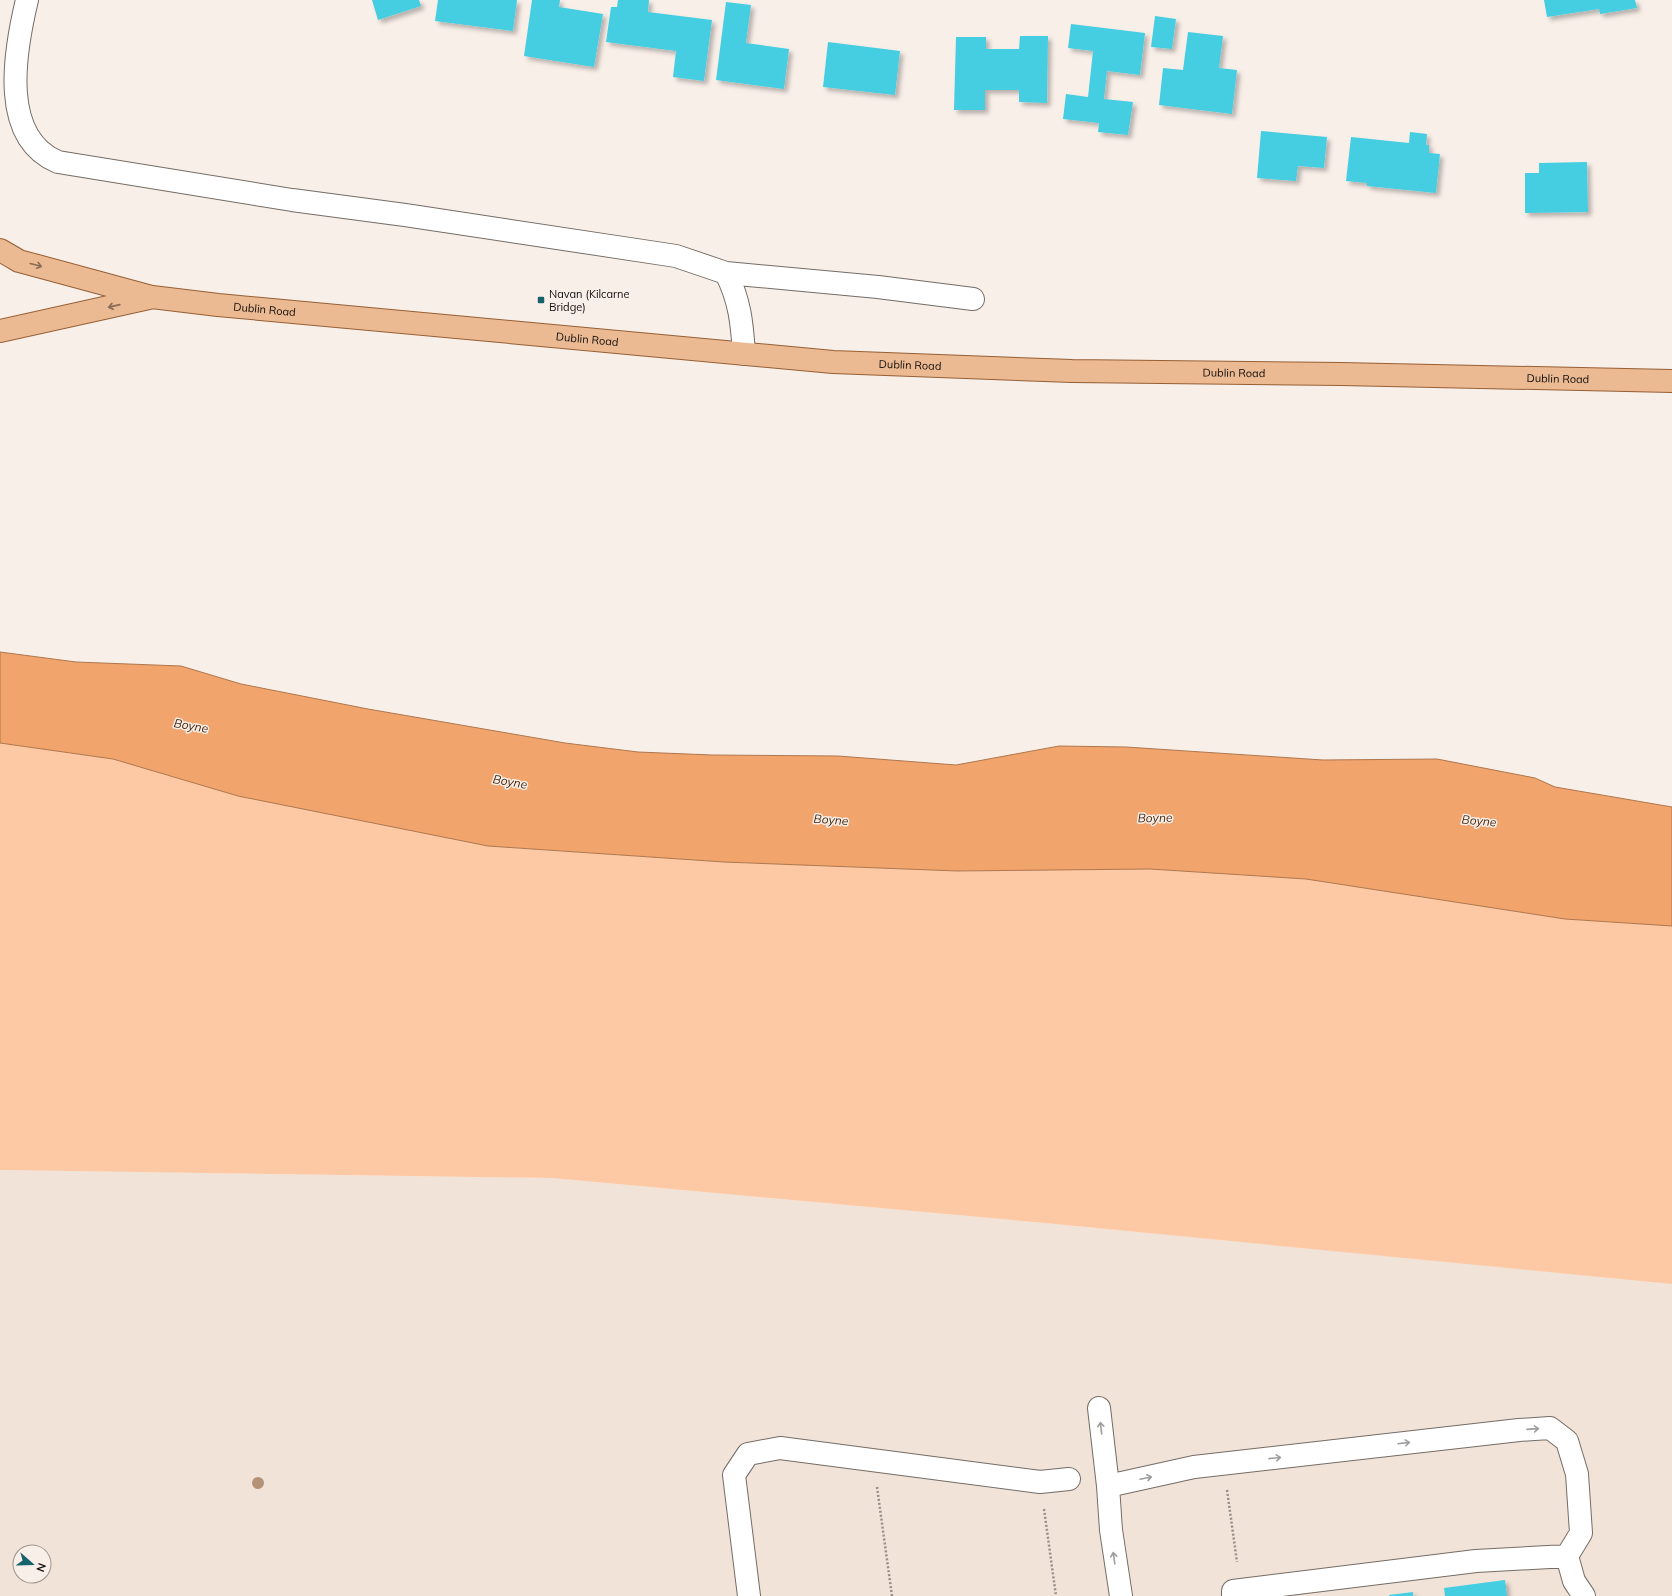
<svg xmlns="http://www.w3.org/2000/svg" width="1672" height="1596" viewBox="0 0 1672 1596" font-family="Mulish,sans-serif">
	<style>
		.built { fill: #f2e3d8; fill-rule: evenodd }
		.green { fill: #fdc9a5 }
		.water { fill: #f1a46b; stroke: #ae774e }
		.building { fill: #45cee1; filter: url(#shadow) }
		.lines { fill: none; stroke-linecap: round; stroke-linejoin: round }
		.minor-casing { stroke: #746c66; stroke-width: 24 }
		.major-casing { stroke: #965f34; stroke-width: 24 }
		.path { stroke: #958e8a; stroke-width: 2.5; stroke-dasharray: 2 2; stroke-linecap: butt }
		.minor { stroke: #fff; stroke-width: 22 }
		.major { stroke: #ebb992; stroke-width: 22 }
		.tree { fill: #b39279 }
		.oneway { stroke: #886c55 }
		.oneway2 { stroke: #9f9e9d }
		.poi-dot { fill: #15626d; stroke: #f9efe9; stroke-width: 1.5 }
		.labels { text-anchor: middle; stroke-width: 3; stroke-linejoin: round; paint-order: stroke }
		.poi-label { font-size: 11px; fill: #100d0b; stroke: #f9efe9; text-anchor: start }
		.street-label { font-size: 11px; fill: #100d0b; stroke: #f9efe9 }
		.water-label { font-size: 12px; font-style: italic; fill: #482910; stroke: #f9efe9 }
	</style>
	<defs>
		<filter id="shadow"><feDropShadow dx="3.5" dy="3.5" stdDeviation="2" flood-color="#0004"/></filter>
	</defs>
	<rect width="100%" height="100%" fill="#f9efe9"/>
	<path class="built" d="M0,1170l552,8 503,46 617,59v313h-1672zM20,1552h24v24h-24z"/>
	<path class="green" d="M0,743l113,16 125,37 250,50 236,16 233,9 193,-2 156,10 259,40 107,7v358l-617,-60 -503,-46 -552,-8z"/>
	<path class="water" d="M0,652l76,10 105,4 60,18 127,25 197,34 73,9 74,3 126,1 118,9 103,-19 67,1 197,13 114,-1 98,19 20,9 117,20v119l-107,-7 -259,-40 -156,-10 -193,2 -233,-9 -236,-16 -250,-50 -125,-37 -113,-16z"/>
	<path class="building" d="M372,0h47l2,6 -43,14z
		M438,0h79l-4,31 -78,-10z
		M532,0h28l-1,7 44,7 -9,53 -70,-11z
		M618,0h31l-1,12 64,8 -8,61 -31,-4 3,-26 -70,-9 5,-35h6z
		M1544,0h91l2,8 -37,6 -1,-5 -52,8z
		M726,2l25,3 -5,38 43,6 -5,40 -68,-9z
		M1155,16l21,3 -4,30 -21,-2z
		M1071,24l74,9 -5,42 -33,-4 -3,28 29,3 -5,33 -30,-3 1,-9 -36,-4 3,-25 22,3 5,-46 -25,-3z
		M1188,32l35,4 -4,32 18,2 -5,44 -73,-9 4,-37 20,2z
		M1020,36h28l-1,67 -28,-1v-12h-34v20h-31l2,-73h30v12h33z
		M828,42l72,9 -5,44 -72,-8z
		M1261,131l66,6 -3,31 -26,-2 -2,15 -39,-3z
		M1410,132l17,2 -1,11h3v8l11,1 -4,39 -69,-7v-3l-21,-2 5,-44 58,6z
		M1587,162l1,50 -63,1v-40h14v-10z
		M1505,1580l2,16h-62l-1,-8z
		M1413,1592v4h-24v-1z"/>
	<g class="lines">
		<g class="minor-casing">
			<path id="minor" d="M27,0c-13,54 -27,138 31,162l234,38 113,15 271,41 50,17 152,14 95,12
				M726,273c14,28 16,50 18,81
				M1099,1408l9,78 3,44 10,66
				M1108,1486l86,-19 325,-37 31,-2 17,13 10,33 4,59 -14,23 7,25 10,15
				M749,1596l-15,-121 14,-21 32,-6 260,34 29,-3
				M1233,1596v-5l243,-30 91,-5"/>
		</g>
		<g class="major-casing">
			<g id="major">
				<path id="s1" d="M0,250l19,11 133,36 66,8 615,57 239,9 269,3 331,7"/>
				<path d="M0,331l149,-33"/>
			</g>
		</g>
		<path class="path" d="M877,1487l15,109
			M1227,1490l10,72
			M1044,1509l12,87"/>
		<use href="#minor" class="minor"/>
		<use href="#major" class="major"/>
	</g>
	<circle class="tree" cx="258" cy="1483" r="6"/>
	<defs><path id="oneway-shaft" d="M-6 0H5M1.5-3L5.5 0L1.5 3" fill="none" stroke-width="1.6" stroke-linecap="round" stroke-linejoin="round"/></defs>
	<g class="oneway">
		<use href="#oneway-shaft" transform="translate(36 265) rotate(15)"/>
		<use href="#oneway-shaft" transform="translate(114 306) rotate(167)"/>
	</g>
	<g class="oneway2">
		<use href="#oneway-shaft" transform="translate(1101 1428) rotate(-97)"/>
		<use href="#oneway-shaft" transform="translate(1533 1429) rotate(-4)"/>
		<use href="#oneway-shaft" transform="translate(1404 1443) rotate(-7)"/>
		<use href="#oneway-shaft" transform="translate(1275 1458) rotate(-6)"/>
		<use href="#oneway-shaft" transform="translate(1146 1478) rotate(-12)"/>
		<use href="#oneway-shaft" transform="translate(1114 1558) rotate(-98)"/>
	</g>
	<rect class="poi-dot" x="537" y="296" width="8" height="8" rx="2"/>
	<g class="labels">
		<g class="poi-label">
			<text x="549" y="298">Navan (Kilcarne<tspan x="549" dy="13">Bridge)</tspan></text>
		</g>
		<g class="street-label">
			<text dy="4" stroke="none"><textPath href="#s1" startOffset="273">Dublin Road</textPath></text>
			<text dy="4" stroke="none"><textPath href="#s1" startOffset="597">Dublin Road</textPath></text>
			<text dy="4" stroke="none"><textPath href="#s1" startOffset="921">Dublin Road</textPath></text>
			<text dy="4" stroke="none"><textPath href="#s1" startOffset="1245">Dublin Road</textPath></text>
			<text dy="4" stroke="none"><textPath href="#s1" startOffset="1569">Dublin Road</textPath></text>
		</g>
		<g class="water-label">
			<text transform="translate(191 726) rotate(10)" y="4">Boyne</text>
			<text transform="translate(510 782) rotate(10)" y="4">Boyne</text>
			<text transform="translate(1155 818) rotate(-1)" y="4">Boyne</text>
			<text transform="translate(831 820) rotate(4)" y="4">Boyne</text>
			<text transform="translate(1479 821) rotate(5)" y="4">Boyne</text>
		</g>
	</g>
	<g transform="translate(32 1564) rotate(110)"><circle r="19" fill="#f9efe9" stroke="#9c9590"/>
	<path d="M0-3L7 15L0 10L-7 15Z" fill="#15626d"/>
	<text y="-6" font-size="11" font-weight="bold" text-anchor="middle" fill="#100d0b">N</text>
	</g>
</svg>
